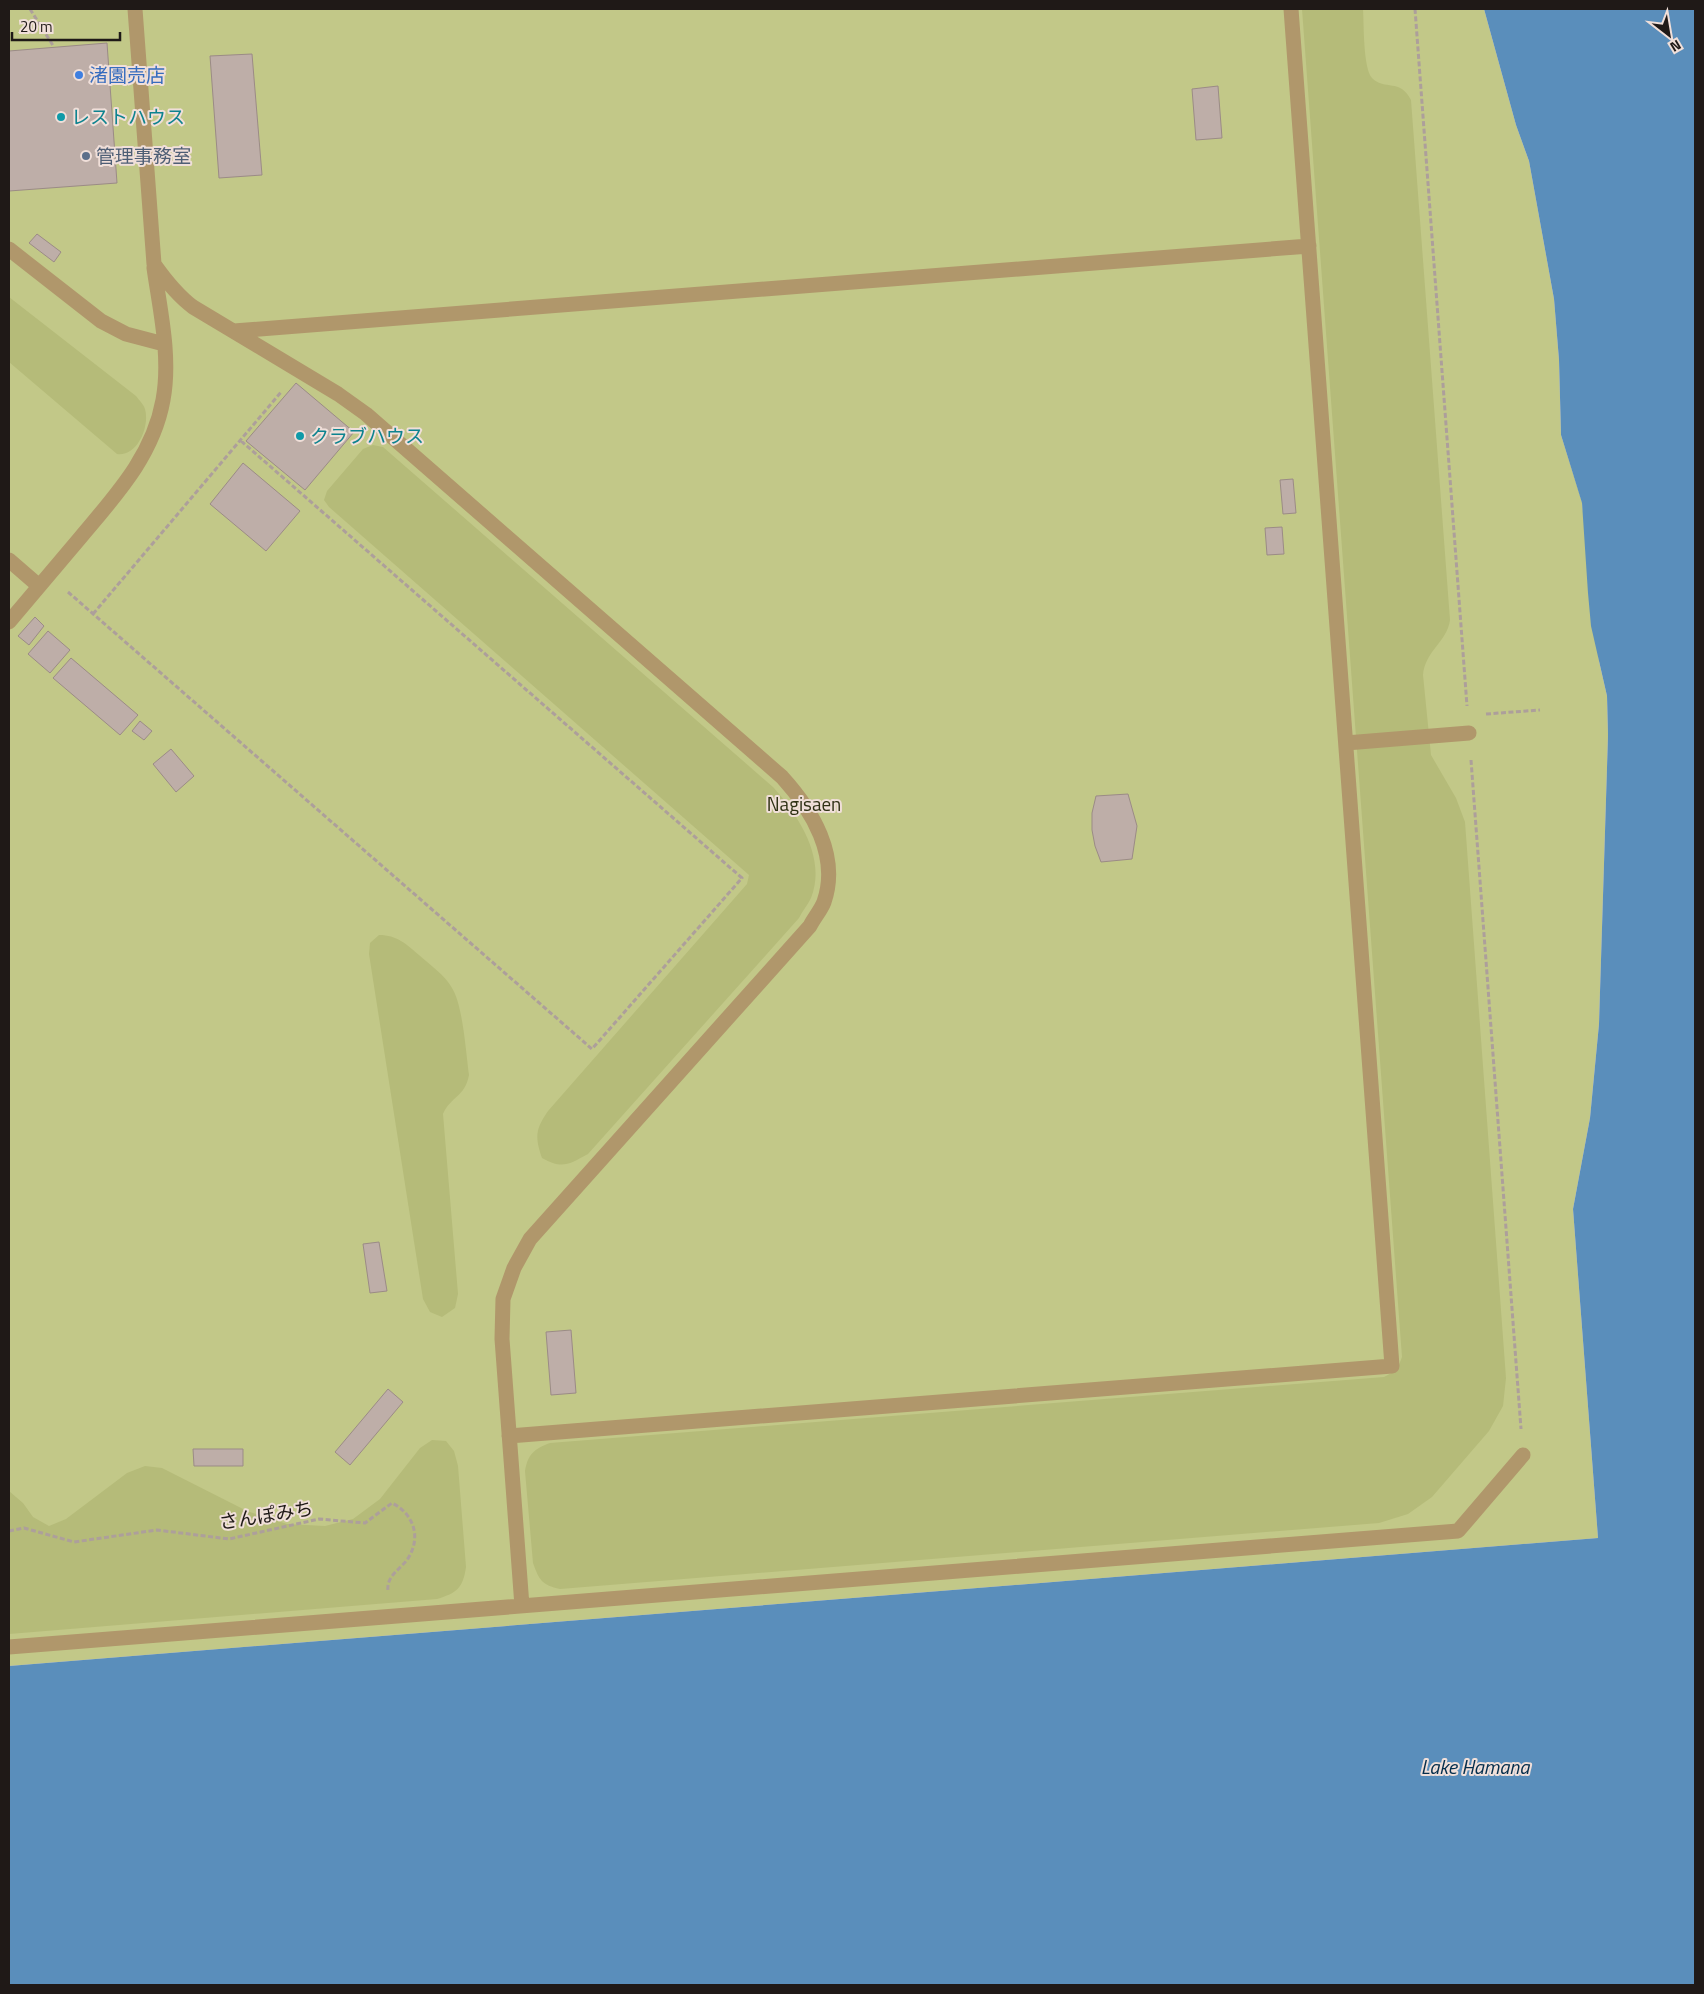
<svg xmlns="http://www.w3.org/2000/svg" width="1704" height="1994" viewBox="0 0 1704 1994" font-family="'Titillium Web','Noto Sans JP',sans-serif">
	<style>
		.green { fill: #c2c888 }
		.forest { fill: #b5bb79 }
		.water { fill: #5a8ebb }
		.building { fill: #beaea8; stroke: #9b8b86 }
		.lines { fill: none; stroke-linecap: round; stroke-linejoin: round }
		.path { stroke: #ad9f9b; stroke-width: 3; stroke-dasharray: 5 2.5; stroke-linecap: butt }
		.lane { stroke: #b0976b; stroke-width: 15 }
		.shop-dot { fill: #3f7fe0; stroke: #f0dfd9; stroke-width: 2 }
		.culture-dot { fill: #0f9aa8; stroke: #f0dfd9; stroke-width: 2 }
		.service-dot { fill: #5c6f8a; stroke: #f0dfd9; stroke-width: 2 }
		.labels { text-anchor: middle; stroke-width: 4; stroke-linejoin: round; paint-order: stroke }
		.shop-label { font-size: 19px; fill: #366cbe; stroke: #f0dfd9; text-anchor: start }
		.culture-label { font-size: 19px; fill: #0d838f; stroke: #f0dfd9; text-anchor: start }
		.service-label { font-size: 19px; fill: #4e5e75; stroke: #f0dfd9; text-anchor: start }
		.park-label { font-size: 19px; fill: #2e3013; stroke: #f0dfd9 }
		.street-label { font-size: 19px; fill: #1f1917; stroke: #f0dfd9 }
		.water-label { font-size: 20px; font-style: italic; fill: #042e4d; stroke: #f0dfd9 }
	</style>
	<rect width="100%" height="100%" fill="#f0dfd9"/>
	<path class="green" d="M9,9h1475l32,116 13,36 25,138 5,61 2,75 21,67 17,159 8,35 1,39 -9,289 -9,94 -17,91 25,329 -1589,128z"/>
	<path class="forest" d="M1302,9h61c1,15 0,59 9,69 13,13 28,0 39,22l39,520c-3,22 -25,31 -27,55l8,80 25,43 9,24 41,556 -3,28 -14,25 -57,66 -24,17 -29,9 -819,66c-18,-4 -21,-9 -27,-26l-8,-92c3,-17 9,-22 25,-28l834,-66 13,-7 5,-13z
		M9,297l127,99c3,4 8,9 9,13 5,18 -8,48 -28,45l-108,-92z
		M373,445l10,2 390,340c25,28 54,71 38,111 -3,7 -9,13 -12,20l-211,236c-20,11 -26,15 -46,4 -7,-21 -7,-28 6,-47l199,-227 2,-9 -420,-368 -5,-7 3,-9 36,-42z
		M379,935c18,0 27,9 40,20 11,10 26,20 33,33 11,17 14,66 17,87 -4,22 -18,21 -26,39l15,180 -3,14 -13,9 -12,-5 -7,-13 -54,-345 1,-11z
		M432,1440l14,1 8,10 4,15 8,101c-3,21 -9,26 -29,32l-428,35v-143l14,12 10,14 16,9 17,-7 61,-46 18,-7 17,2 85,43 40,13 38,2 28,-7 27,-20 40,-51z"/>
	<path class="water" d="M1484,9h211v1976h-1686v-319l1589,-128 -25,-329 17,-91 9,-94 9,-289 -1,-39 -16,-70 -3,-33 -6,-90 -21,-68 -2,-75 -5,-61 -25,-138 -13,-36z"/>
	<path class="building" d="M107,43l10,140 -108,8v-140z
		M252,54l10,121 -43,3 -9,-122z
		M1218,86l4,52 -26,2 -4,-51z
		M37,234l24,18 -7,10 -25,-19z
		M296,383l58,49 -49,58 -59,-49z
		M243,463l57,48 -34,40 -56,-47z
		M1293,479l3,34 -13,1 -3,-34z
		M1282,527l2,27 -17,1 -2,-27z
		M35,617l9,9 -15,19 -11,-9z
		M48,631l22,19 -20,23 -22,-19z
		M71,658l67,57 -18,20 -67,-57z
		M140,721l12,10 -8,9 -12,-9z
		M171,749l23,27 -18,16 -23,-28z
		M1128,794l9,32 -5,33 -31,3 -6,-16 -3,-16v-17l4,-17z
		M379,1242l8,49 -17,2 -7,-49z
		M571,1330l5,63 -25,2 -5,-63z
		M388,1389l15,13 -53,63 -15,-13z
		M193,1449h50v17h-49z"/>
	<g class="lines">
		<path class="path" d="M30,9l24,38
			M1415,9l52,697
			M68,592l524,457 150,-171 -502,-438
			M93,614l189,-223
			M1486,714l54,-4
			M1471,760l50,669
			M9,1531l15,-3 50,14 83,-12 72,9 90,-20 46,4 27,-20c20,10 29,31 18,52 -7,14 -24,19 -22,36"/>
		<path class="lane" d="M135,9l19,255c12,17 23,31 39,43l145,87 28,20 416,363c30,33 58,79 42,125 -3,8 -10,16 -14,24l-280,313 -16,29 -11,31 -1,40 20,267
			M9,249l92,72 25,13 38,10
			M234,331l1075,-85
			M9,560l30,26
			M9,622c24,-28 47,-56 71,-84 35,-42 73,-82 83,-138 8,-43 -3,-90 -9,-132
			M1346,743l123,-10
			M509,1436l883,-70 -101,-1357
			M9,1647l1449,-116 65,-76"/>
	</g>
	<circle class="shop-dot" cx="79" cy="75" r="5"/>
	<g class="culture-dot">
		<circle cx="61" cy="117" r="5"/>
		<circle cx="300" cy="436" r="5"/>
	</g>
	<circle class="service-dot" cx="86" cy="156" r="5"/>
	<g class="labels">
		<g class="shop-label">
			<text x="89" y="82">渚園売店</text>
		</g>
		<g class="culture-label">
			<text x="71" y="124">レストハウス</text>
			<text x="310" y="443">クラブハウス</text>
		</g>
		<g class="service-label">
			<text x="96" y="163">管理事務室</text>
		</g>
		<g class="park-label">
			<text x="804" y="811">Nagisaen</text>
		</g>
		<g class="street-label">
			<text transform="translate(266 1515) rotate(-9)" y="7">さんぽみち</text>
		</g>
		<g class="water-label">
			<text x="1475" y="1774">Lake Hamana</text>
		</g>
	</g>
	<rect width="1704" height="1994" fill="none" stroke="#1f1917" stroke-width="20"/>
	<g transform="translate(1669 35) rotate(149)" stroke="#f0dfd9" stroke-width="4" paint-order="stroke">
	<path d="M0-4L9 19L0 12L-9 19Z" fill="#1f1917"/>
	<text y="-8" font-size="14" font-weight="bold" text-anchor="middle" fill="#1f1917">N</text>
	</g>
	<path d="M12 32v8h108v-8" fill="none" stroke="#1f1917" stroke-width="2.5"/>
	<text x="20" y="32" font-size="15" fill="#1f1917" stroke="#f0dfd9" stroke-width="4" paint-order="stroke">20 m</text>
</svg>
